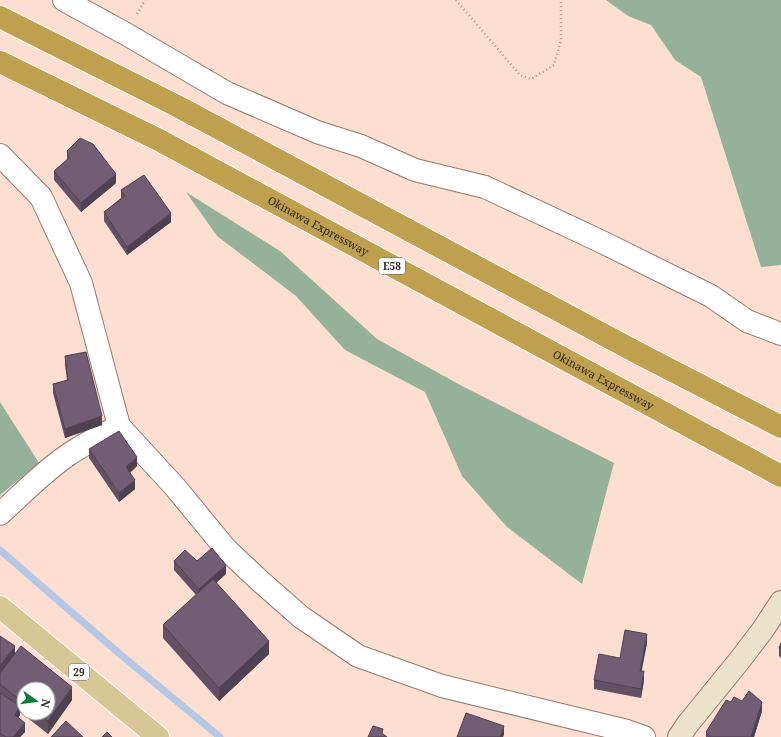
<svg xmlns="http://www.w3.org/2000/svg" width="781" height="737" viewBox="0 0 781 737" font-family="'Noto Serif',serif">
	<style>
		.forest { fill: #95b199 }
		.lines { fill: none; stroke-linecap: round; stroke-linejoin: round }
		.stream { stroke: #b6c7e5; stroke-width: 7 }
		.street-casing { stroke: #92796c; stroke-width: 24 }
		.secondary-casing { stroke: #92796c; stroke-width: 24 }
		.primary-casing { stroke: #fff; stroke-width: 24 }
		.highway-casing { stroke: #fff; stroke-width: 24 }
		.path { stroke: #ae988e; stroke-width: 2.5; stroke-dasharray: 1 3; stroke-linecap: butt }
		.street { stroke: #fff; stroke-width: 22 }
		.secondary { stroke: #ece2ca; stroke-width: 22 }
		.primary { stroke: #d9c695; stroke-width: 22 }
		.highway { stroke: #bfa04f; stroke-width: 22 }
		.wall { fill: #635065; fill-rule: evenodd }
		.shaded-wall { fill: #504152 }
		.building { fill: #735d75; stroke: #504152 }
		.labels { text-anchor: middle; stroke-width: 4; stroke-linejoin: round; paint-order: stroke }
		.shield { fill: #fff; stroke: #69625f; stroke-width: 1 }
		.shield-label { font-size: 10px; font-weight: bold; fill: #291f1a }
		.street-label { font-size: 11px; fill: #291f1a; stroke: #fff }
	</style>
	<rect width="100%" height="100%" fill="#fcdfd1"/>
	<path class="forest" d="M606,0h175v265l-20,2 -60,-190 -26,-17 -24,-35 -23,-9z
		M186,192l94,59 97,88 85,47 152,77 -32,121 -75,-57 -45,-51 -37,-84 -80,-42 -49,-54 -79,-60z
		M0,402l39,61 -39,32z"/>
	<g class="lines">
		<path class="stream" d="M0,550l121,105 99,82"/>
		<g class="street-casing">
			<path id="street" d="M64,0l62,34 101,59 90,39 44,14 54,24 70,17 117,55 109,54 36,25 34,13
				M0,155l41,42 40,86 38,143 56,61 51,62 34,32 41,36 57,39 84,30 185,45 17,6
				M0,514c22,-20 43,-42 68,-59 16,-11 34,-20 51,-29"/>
		</g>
		<g class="secondary-casing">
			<path id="secondary" d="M679,737l8,-12 52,-64 23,-30 19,-29"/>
		</g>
		<g class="primary-casing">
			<path id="primary" d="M0,607l158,130"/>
		</g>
		<g class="highway-casing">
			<g id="highway">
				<path d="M0,17l177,89 459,246 145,75"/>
				<path id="s1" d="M0,62l159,78 622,336"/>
			</g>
		</g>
		<path class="path" d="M456,0l64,75 11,4 23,-14 7,-25v-40
			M137,14l8,-14"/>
		<use href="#street" class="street"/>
		<use href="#secondary" class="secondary"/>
		<use href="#primary" class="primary"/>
		<use href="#highway" class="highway"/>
	</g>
	<path class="wall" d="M67,151l49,32 -35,29 -27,-32v-9l13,-11z
		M121,190l50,32 -44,33 -23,-34v-9l17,-14z
		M65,356l37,69 -37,13 -12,-45v-9l14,-4 -2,-15z
		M89,449l48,17 -7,7 5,16 -16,13 -30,-44z
		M174,561h23l29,13 -10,9 53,71 -50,47 -56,-63v-13l33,-30 -22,-25z
		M0,636l15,17 57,47 -24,34 -28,-22v3l-2,3 7,14 -5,5h-20zM24,689l24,24h-24z
		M647,643l-6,28 3,9 -3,18 -47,-9v-9z
		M781,643v15l-2,-2v-8z
		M731,702l31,9 -8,26h-48v-5z"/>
	<path class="shaded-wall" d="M116,174v9l-35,29v-9z
		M171,213v9l-44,33v-8z
		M102,416v9l-37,13v-9z
		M137,457v9l-11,10v-9z
		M135,480v9l-16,13v-9z
		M226,565v9l-27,24v-9z
		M647,634v9l-7,37v-9z
		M269,641v13l-50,47v-13z
		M15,646v9l-15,20v-9z
		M644,671v9l-3,18v-9z
		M72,687v13l-24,34v-13z
		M762,702v9l-8,26h-3z
		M20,706v9l-5,9v-9z
		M25,723v9l-5,5h-7z
		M504,726v9l-1,2h-3z"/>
	<path class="building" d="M80,138l13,6 23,30 -35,29 -27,-32 15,-13 -2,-7z
		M144,175l27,38 -44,34 -23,-35 21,-16 -4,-6z
		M86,352l16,64 -37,13 -12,-45 15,-4 -3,-24z
		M119,431l18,26 -11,10 9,13 -16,13 -30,-44z
		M212,548l14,17 -27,24 -25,-28 11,-11 12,11z
		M213,579l56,62 -50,47 -56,-63z
		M625,630l22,4 -7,37h4l-3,18 -47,-9 5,-26 21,4z
		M0,636l15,10 -15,20z
		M781,643v6l-2,-1z
		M21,646l51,41 -24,34 -10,-8h10v-24h-24v14l-24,-19v-11z
		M749,691l13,11 -11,35h-40l-5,-5 20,-32 5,2 3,-5 8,4z
		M0,693l20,13 -5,9 10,8 -12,14h-7l-6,-4z
		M466,713l38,13 -4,11h-43z
		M66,721l17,16h-32z
		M373,726l10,3 -1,4 5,4h-19z
		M107,732l5,5h-10z"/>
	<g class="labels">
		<g class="shield">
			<rect x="379" y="258" width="26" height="16" rx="3"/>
			<rect x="69" y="664" width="20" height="16" rx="3"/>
		</g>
		<g class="shield-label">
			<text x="392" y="270">E58</text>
			<text x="79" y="676">29</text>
		</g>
		<g class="street-label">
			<text dy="4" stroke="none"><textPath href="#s1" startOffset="358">Okinawa Expressway</textPath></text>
			<text dy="4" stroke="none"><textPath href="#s1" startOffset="682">Okinawa Expressway</textPath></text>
		</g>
	</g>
	<g transform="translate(36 701) rotate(104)"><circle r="19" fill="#ffffff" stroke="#a9a5a3"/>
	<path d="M0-3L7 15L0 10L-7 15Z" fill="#047f38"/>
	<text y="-6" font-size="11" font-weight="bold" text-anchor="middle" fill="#291f1a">N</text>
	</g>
</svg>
